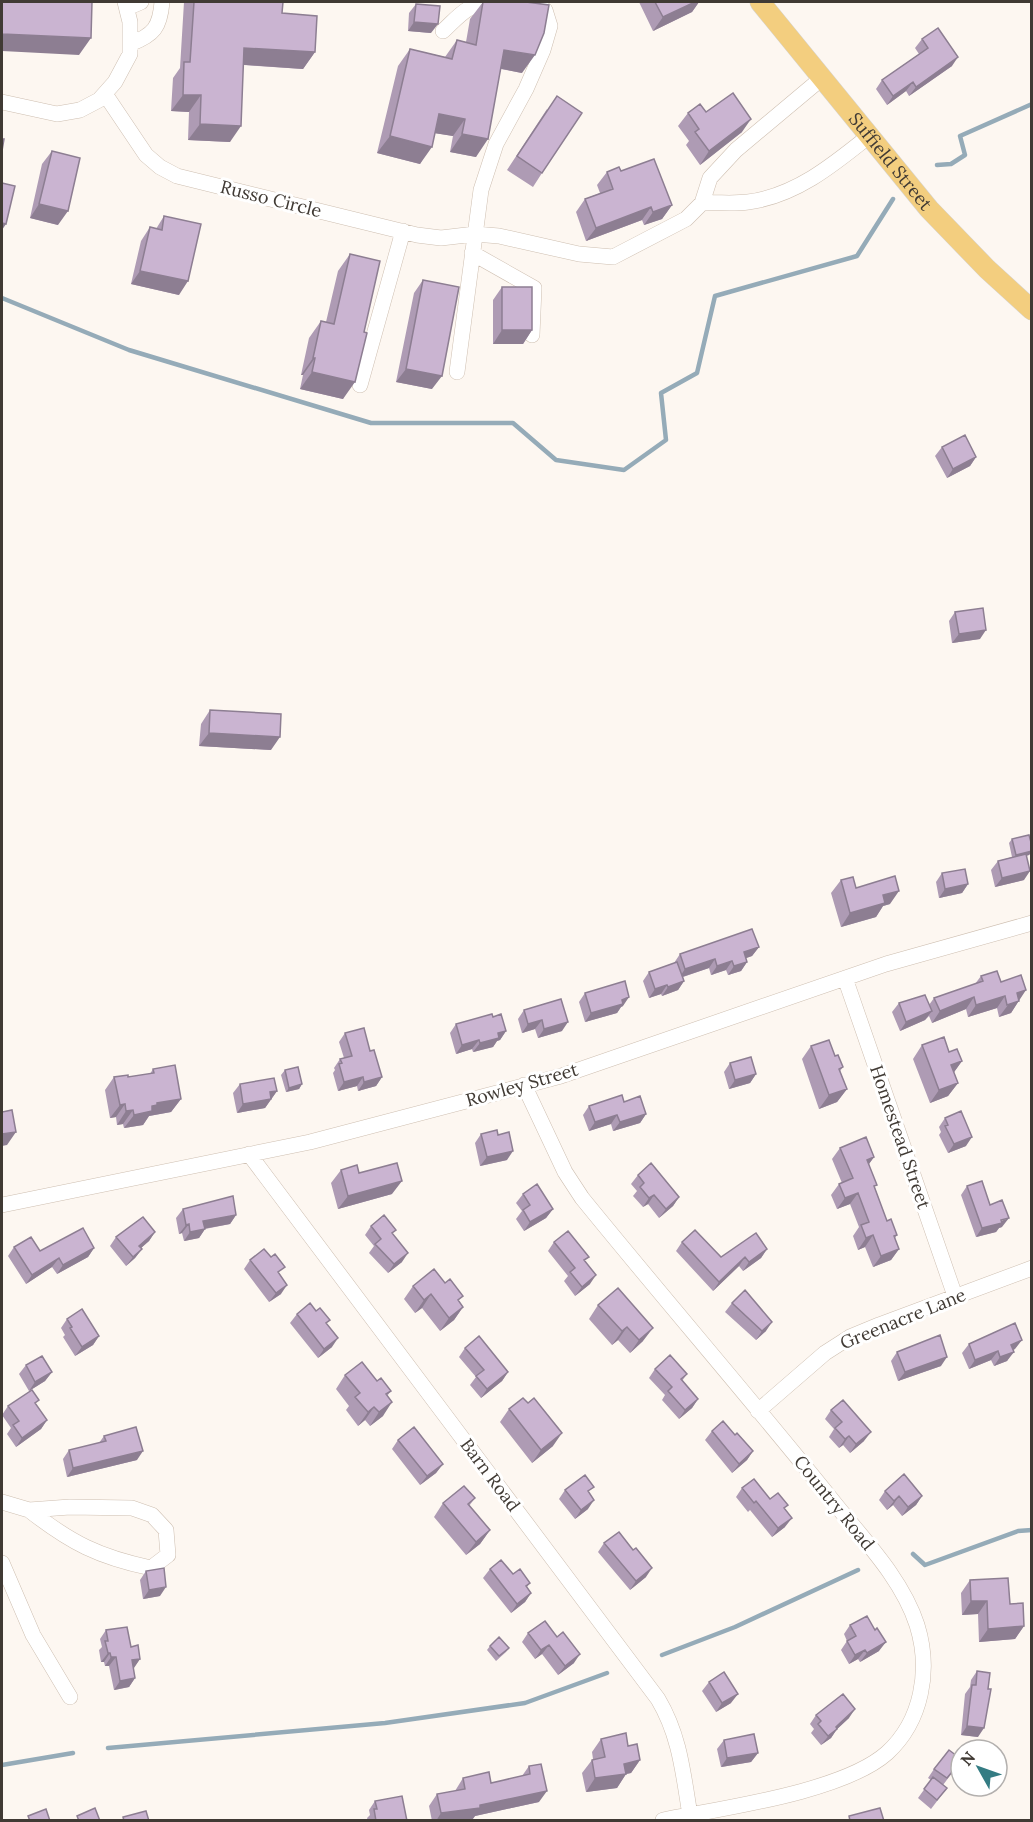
<svg xmlns="http://www.w3.org/2000/svg" width="1033" height="1822" viewBox="0 0 1033 1822" font-family="Lora,serif">
	<style>
		.lines { fill: none; stroke-linecap: round; stroke-linejoin: round }
		.stream { stroke: #95abb8; stroke-width: 4.5 }
		.minor-casing { stroke: #cebfb1; stroke-width: 16 }
		.major-casing { stroke: #d5d4d2; stroke-width: 21 }
		.minor { stroke: #fff; stroke-width: 15 }
		.major { stroke: #f3ce7f; stroke-width: 20 }
		.wall { fill: #ae9bb4 }
		.shaded-wall { fill: #8d7e92 }
		.building { fill: #cab4d1; stroke: #8d7e92; stroke-width: 1.5 }
		.labels { text-anchor: middle; stroke-width: 6; stroke-linejoin: round; paint-order: stroke }
		.street-label { font-size: 18px; fill: #403a34; stroke: #fff }
	</style>
	<rect width="100%" height="100%" fill="#fdf7f1"/>
	<g class="lines">
		<path class="stream" d="M937,165l14,-1 14,-9 -5,-19 72,-32
			M2,298l127,52 242,73h142l43,37 68,10 42,-30 -5,-47 36,-20 18,-77 142,-40 36,-57
			M913,1554l12,11 93,-34 14,-1
			M662,1655l73,-28 123,-57
			M108,1748l277,-25 140,-20 82,-30
			M2,1765l71,-12"/>
		<g class="minor-casing">
			<path id="minor" d="M127,8l14,-6
				M443,31c19,-18 24,-27 52,-29
				M130,44c24,-9 30,-17 32,-42
				M105,94l41,61 14,12 17,9 240,59 24,3 34,-4 24,2 80,18 34,3 73,-38 16,-16c15,-1 31,1 46,-1 47,-6 85,-37 121,-66
				M2,102l55,12 23,-4 19,-10 16,-18 15,-28v-32l-5,-20
				M702,203l8,-25 26,-28 86,-72
				M472,253l62,35 -2,47
				M457,372l24,-182 15,-46 30,-55 17,-39 7,-24 -5,-16 -21,-8
				M360,385l43,-154
				M845,978l110,318
				M524,1085l41,87 17,26c82,101 168,200 250,302 30,38 70,78 85,125 14,45 5,96 -30,128 -44,39 -164,55 -224,67
				M249,1154l409,545c22,37 25,74 32,116
				M2,1205l308,-63 251,-66 325,-112 146,-41
				M758,1411l67,-58 25,-16 29,-12 153,-57
				M2,1502l27,8 41,-3 62,1 20,7 14,15 2,25 -17,13c-52,-11 -80,-25 -122,-58
				M2,1563l31,72 37,62"/>
		</g>
		<g class="major-casing">
			<g id="major">
				<path id="s1" d="M760,2l169,207 58,60 45,41"/>
			</g>
		</g>
		<use href="#minor" class="minor"/>
		<use href="#major" class="major"/>
	</g>
	<path class="wall" d="M184,2h99l-1,11 33,39 -12,17 -59,-4 -14,77 -42,-2 1,-28 -18,-1 2,-33 7,-10z
		M483,2l39,71 -21,-4 -25,88 -26,-5 3,-16 -18,-3 -15,31 -43,-11 21,-87 12,-17 35,8 12,-17 9,2 4,-23z
		M639,2h60l-7,10 -39,19z
		M416,4l15,29 -23,-2 1,-18z
		M922,39l30,27 -43,30 -3,-5 -19,14 -11,-16 6,-9 37,-26 -4,-6z
		M547,109l-5,64 -9,14 -26,-17z
		M706,112l36,20 -42,33 -14,-20 3,-4 -11,-15 10,-13z
		M52,151l6,74 -28,-7 12,-54z
		M621,171l51,34 -10,14 -18,6 -2,-5 -56,21 -10,-29 9,-13 15,-6 -3,-8 10,-13z
		M164,216l15,79 -48,-11 10,-43 9,-14 6,2z
		M350,254l14,78 -21,67 -43,-10 3,-14h-2l8,-37 12,-17 5,1 12,-51z
		M423,280l9,109 -36,-7 18,-89z
		M502,287l30,43 -9,14h-30v-44z
		M942,447l34,10 -6,9 -23,12 -12,-22z
		M955,612l25,27 -28,4 -3,-22z
		M210,710l61,40 -72,-4 2,-22z
		M1012,839l20,7v6l-3,3 -3,1 -2,24 -29,7 -4,-17 7,-9 14,-4 -3,-14z
		M942,873l26,11 -6,9 -23,5 -3,-16z
		M841,880l15,8 34,16 -7,2 -7,11 -35,10 -10,-34z
		M759,947l-7,9 -6,2 1,4 -6,9 -13,4 -2,-5 -15,5 -2,-7 -26,9 1,4 -6,9 -16,6 -1,-2 -12,4 -6,-17 6,-9 25,-9 6,-9z
		M981,976l20,6 18,18 -8,13 -12,4 -2,-9 -29,9 -2,-8 -34,14 -3,-7 -4,4 -25,11 -8,-19 7,-9 30,2 5,-7 41,-14z
		M585,993l38,13 -2,1 -4,6 -32,9 -6,-20z
		M524,1010l38,21 -24,7 -3,-9 -13,4 -4,-14z
		M493,1017l13,14 -6,9 -3,1 -4,6 -20,5 -1,-3 -16,5 -6,-21 6,-9z
		M345,1033l25,18 12,26 -6,9 -18,5 -1,-5 -19,5 -5,-18 2,-3 -1,-2 6,-9 4,-1 -5,-16z
		M922,1045l27,7 13,9 -8,11 4,11 -10,13 -18,7 -17,-44z
		M811,1046l24,10 8,11 -3,4 7,18 -10,13 -18,7 -17,-50z
		M730,1063l26,11 -6,9 -21,6 -5,-17z
		M153,1069l28,30 -10,13 -22,4 -6,9 -19,3 -1,-4 -6,1 -1,-8 -6,1 -5,-28 9,-13h14l22,-3z
		M285,1070l17,14 -3,5 -13,3 -5,-17z
		M240,1084l37,7 -12,17 -28,5 -4,-20z
		M624,1102l22,12 -6,9 -27,8 -2,-7 -22,7 -6,-16 6,-9z
		M945,1118l21,28 -18,7 -9,-18 2,-3 -2,-5z
		M481,1134l17,1 9,25 -27,6 -5,-23z
		M840,1148l34,9 -5,7 6,24 12,33 10,14 -2,3 4,11 -8,11 -18,7 -8,-20 -7,3 -5,-14 6,-9 -9,-23 -13,5 -6,-14 8,-11 3,-1 -10,-24z
		M341,1170l18,3 33,21 -54,15 -7,-26z
		M638,1175l41,22 -6,9 -14,12 -11,-14 -5,3 -10,-11 4,-5 -6,-7z
		M967,1186l35,41 -3,1 -3,4 -20,5 -15,-42z
		M523,1194l30,15 -7,9 -22,13 -8,-12 6,-8 -6,-8z
		M183,1209l53,6 -6,9 -25,5 -6,9 -15,3 -2,-8 -3,1 -3,-16z
		M371,1226l22,9 9,27 -14,11 -19,-20 5,-7 -9,-11z
		M155,1232l-6,9 -8,7 1,1 -7,9 -9,8 -16,-20 6,-9z
		M554,1242l32,20 4,22 -15,12 -11,-15 4,-5 -20,-25z
		M682,1242l39,15 46,-8 -6,9 -18,13 -4,-5 -26,25 -37,-40z
		M14,1247l26,4 54,-3 -6,9 -31,17 -5,-7 -26,17 -18,-28z
		M250,1260l30,14 1,20 -12,8 -25,-33z
		M413,1286l46,15 4,6 -9,13 -14,11 -18,-23 -7,5 -11,-14z
		M618,1288l25,53 -13,12 -12,-13 -6,5 -23,-26 9,-14z
		M732,1303l34,28 -10,9 -31,-28z
		M297,1314l35,33 -14,11 -28,-35z
		M67,1319l32,17 -6,9 -18,11 -12,-19 2,-2 -4,-7z
		M969,1344l46,5 -2,1 -6,11 -13,5 -3,-6 -22,9 -7,-16z
		M465,1348l43,24 -6,9 -21,17 -11,-13 6,-8 -17,-20z
		M897,1352l44,14 -43,15 -7,-20z
		M26,1365l26,7 -7,9 -16,10 -10,-17z
		M655,1369l32,5 -5,7 16,18 -6,9 -13,11 -17,-19 3,-5 -16,-17z
		M345,1375l32,6 14,10 -4,5 -4,20 -13,10 -5,-6 -7,6 -12,-16 3,-4 -13,-17z
		M528,1403l25,43 -21,17 -32,-41 9,-13z
		M8,1406l39,14 -6,9 -25,18 -9,-13 4,-6 -9,-13z
		M831,1410l33,31 -14,12 -7,-8 -4,3 -10,-11 5,-8 -9,-10z
		M712,1431l23,4 18,16 -6,9 -15,13 -27,-33z
		M104,1436l33,24 -70,17 -4,-18 6,-9 30,-7z
		M398,1440l45,24 -7,9 -16,12 -28,-36z
		M742,1488l28,11 15,10v18l-13,10 -22,-27 -2,2 -12,-15z
		M565,1490l23,19 -13,10 -16,-20z
		M885,1491l37,5 -6,9 -14,11 -9,-11 -6,5 -8,-10z
		M475,1498l-6,8 21,24 -10,14 -14,11 -32,-38 9,-14z
		M604,1543l29,7 13,27 -16,13 -32,-38z
		M490,1569l23,5 17,9 -3,4 4,6 -6,9 -14,11 -28,-35z
		M146,1571l14,25 -17,3 -3,-19z
		M970,1580l54,46 -9,13 -36,3 -1,-28 -16,1 -1,-22z
		M545,1621l29,42 -16,12 -16,-21 -7,5 -13,-17 6,-9z
		M850,1625l29,26 -19,11 -2,-3 -9,5 -8,-14 6,-9 -3,-7z
		M106,1630l25,17 9,12 -7,9 2,10 -6,9 -15,3 -5,-24h-4l-1,-4h-3l-2,-12 3,-3 -2,-8z
		M490,1646l19,2 -3,4 -10,9 -9,-11z
		M977,1671l1,66 -17,-2 4,-41 5,-7 1,-7z
		M709,1682l22,21 -15,9 -14,-21z
		M816,1715l33,3 -12,11 -6,9 -10,7 -10,-12 3,-4 -4,-5z
		M601,1739l27,7 12,14 -9,13 -5,1 -9,14 -31,4 -4,-19 10,-13 1,-1 -1,-7z
		M724,1740l34,13 -7,9 -30,5 -4,-18z
		M961,1761l-18,24 4,3 -16,21 -13,-11 13,-18 -3,-2 6,-9z
		M529,1766l10,36 -64,14 -3,4 -40,1 -3,-15 8,-12 18,-3 8,-13 28,5 31,-7z
		M375,1801l32,20h-39l-1,-3 3,-3 -1,-5z"/>
	<path class="shaded-wall" d="M695,2h4l-7,10 -39,19 10,-14z
		M414,22l24,2 -7,9 -23,-2z
		M2,34l89,4 -12,17 -77,-4z
		M244,48l71,4 -12,17 -70,-5z
		M504,50l31,5 -13,18 -30,-6z
		M958,57l-6,9 -43,30 7,-9z
		M913,82l-7,9 -19,14 6,-9z
		M183,95h18l-12,17 -18,-1z
		M439,114l26,5 -12,17 -26,-4z
		M751,119l-9,13 -42,33 9,-14z
		M200,124l41,2 -11,16 -42,-2z
		M462,134l26,5 -12,18 -26,-5z
		M390,136l42,11 -12,17 -43,-11z
		M39,204l29,7 -10,14 -28,-7z
		M672,205l-10,14 -18,6 9,-13z
		M651,207l-9,13 -56,21 10,-13z
		M2,223l4,1 -4,6z
		M140,271l48,10 -9,14 -48,-11z
		M502,330h30l-9,14h-30z
		M313,358h2l-12,17h-2z
		M406,369l36,7 -10,13 -36,-7z
		M312,372l43,10 -12,17 -43,-10z
		M976,457l-6,9 -23,12 6,-9z
		M986,630l-6,9 -28,4 7,-9z
		M209,733l71,4 -9,13 -72,-4z
		M1032,851l-3,4 -16,4 3,-4z
		M1030,871l-6,9 -29,7 7,-9z
		M968,884l-6,9 -23,5 6,-9z
		M899,891l-9,13 -7,2 -7,11 -35,10 9,-14 33,-18z
		M759,947l-7,9 -14,5 6,-9z
		M715,959l-6,9 -30,10 6,-9z
		M732,961l-6,9 -15,5 6,-9z
		M747,962l-6,9 -13,4 6,-9z
		M684,981l-6,9 -16,6 6,-9z
		M667,985l-6,9 -12,4 6,-9z
		M1026,990l-15,23 -12,4 18,-24z
		M1005,996l-8,12 -29,9 8,-12z
		M629,997l-6,9 -2,1 -4,6 -32,9 6,-9 31,-13z
		M974,997l-8,12 -34,14 8,-12z
		M932,1011l-7,9 -25,11 6,-9z
		M542,1020l-7,9 -13,4 6,-9z
		M568,1022l-6,9 -24,7 6,-9z
		M506,1031l-6,9 -3,1 -4,6 -20,5 7,-9 18,-10z
		M479,1040l-7,9 -16,5 6,-9z
		M962,1061l-10,14 -1,-10z
		M756,1074l-6,9 -21,6 6,-9z
		M363,1077l-6,9 -19,5 6,-9z
		M382,1077l-6,9 -18,5 6,-9z
		M958,1083l-10,13 -18,7 9,-13z
		M302,1084l-3,5 -13,3 3,-4z
		M847,1089l-10,13 -18,7 10,-14z
		M277,1091l-12,17 -28,5 6,-9 27,-12z
		M181,1099l-10,13 -22,4 -6,9 -19,3 10,-13 23,-12z
		M125,1104l-9,13 -6,1 10,-13z
		M133,1110l-10,14 -6,1 9,-14z
		M646,1114l-6,9 -27,8 7,-9z
		M617,1115l-6,9 -22,7 6,-9z
		M16,1132l-9,13 -5,1v-12z
		M972,1137l-6,9 -18,7 6,-9z
		M513,1151l-6,9 -27,6 7,-9z
		M874,1157l-8,11 1,-8z
		M402,1181l-10,13 -54,15 10,-13z
		M858,1193l-8,11 -13,5 8,-11z
		M654,1195l-6,9 -5,3 6,-9z
		M679,1197l-6,9 -14,12 7,-9z
		M553,1209l-7,9 -22,13 6,-9z
		M236,1215l-6,9 -33,6 6,-9z
		M1009,1218l-7,9 -3,1 -3,4 -20,5 6,-9z
		M189,1224l-7,9 -3,1 7,-9z
		M205,1229l-6,9 -15,3 6,-9z
		M155,1232l-6,9 -16,14 6,-9z
		M873,1235l-8,12 -7,3 8,-12z
		M94,1248l-6,9 -31,17 6,-9z
		M142,1249l-7,9 -9,8 7,-9z
		M767,1249l-6,9 -18,13 6,-9z
		M899,1249l-8,11 -18,7 8,-11z
		M408,1253l-6,9 -14,11 6,-9z
		M745,1257l-6,9 -26,25 6,-9z
		M59,1258l-7,9 -26,17 6,-9z
		M596,1275l-6,9 -15,12 7,-9z
		M287,1285l-6,9 -12,8 7,-9z
		M431,1294l-9,14 -7,5 9,-13z
		M463,1307l-9,13 -14,11 9,-13z
		M772,1322l-6,9 -10,9 6,-9z
		M627,1327l-9,13 -6,5 10,-14z
		M653,1328l-10,13 -13,12 9,-13z
		M99,1336l-6,9 -18,11 7,-9z
		M338,1338l-6,9 -14,11 6,-9z
		M1022,1340l-7,9 -11,5 7,-9z
		M998,1351l-7,9 -22,9 6,-9z
		M1014,1352l-7,9 -13,5 6,-9z
		M947,1357l-6,9 -43,15 7,-9z
		M52,1372l-7,9 -16,10 6,-9z
		M508,1372l-6,9 -21,17 6,-9z
		M698,1399l-6,9 -13,11 6,-9z
		M392,1402l-9,14 -13,10 9,-14z
		M374,1407l-9,13 -7,6 10,-14z
		M47,1420l-6,9 -25,18 6,-9z
		M871,1432l-7,9 -14,12 6,-9z
		M562,1433l-9,13 -21,17 9,-13z
		M849,1436l-6,9 -4,3 6,-9z
		M143,1451l-6,9 -70,17 6,-9z
		M753,1451l-6,9 -15,13 7,-9z
		M443,1464l-7,9 -16,12 7,-9z
		M899,1496l-6,9 -6,5 7,-9z
		M922,1496l-6,9 -14,11 6,-9z
		M594,1500l-6,9 -13,10 6,-9z
		M792,1518l-7,9 -13,10 6,-9z
		M490,1530l-10,14 -14,11 10,-13z
		M652,1568l-6,9 -16,13 6,-9z
		M166,1587l-6,9 -17,3 6,-9z
		M531,1593l-6,9 -14,11 6,-9z
		M971,1601h16l-9,13 -16,1z
		M1024,1626l-9,13 -36,3 9,-13z
		M886,1642l-7,9 -19,11 7,-9z
		M549,1645l-7,9 -7,5 6,-9z
		M865,1650l-7,9 -9,5 6,-9z
		M108,1653h2l-6,9h-3z
		M580,1654l-6,9 -16,12 7,-9z
		M111,1657h5l-7,9h-4z
		M140,1659l-6,9 -8,1 6,-9z
		M135,1678l-6,9 -15,3 6,-9z
		M738,1694l-7,9 -15,9 6,-9z
		M855,1709l-6,9 -15,14 3,-3 -6,9 -10,7 15,-18z
		M967,1726l17,2 -6,9 -17,-2z
		M758,1753l-7,9 -30,5 6,-9z
		M640,1760l-9,13 -5,1 -9,14 -31,4 9,-14 29,-14z
		M547,1791l-8,11 -64,14 -3,4 -36,1 5,-8z"/>
	<path class="building" d="M2,2h90l-1,36 -89,-4z
		M194,2h89l-1,11 35,3 -2,36 -71,-4 -3,78 -41,-2 1,-29h-18l1,-33h6z
		M483,2h43l23,3 -5,28 -9,22 -31,-5 -16,89 -26,-5 3,-15 -26,-5 -7,33 -42,-11 20,-87 42,10 5,-19 19,5z
		M655,2h40l-32,15z
		M416,4l24,2 -2,18 -24,-2z
		M938,28l20,29 -42,30 -3,-5 -20,14 -11,-16 46,-32 -6,-9z
		M733,93l18,26 -42,32 -14,-19 4,-3 -11,-16 12,-9 6,8z
		M557,96l25,17 -40,60 -25,-17z
		M2,139h2l-2,12z
		M52,151l28,7 -12,53 -29,-7z
		M654,159l18,46 -19,7 -2,-5 -55,21 -11,-29 28,-10 -6,-17 12,-5 2,4z
		M2,183l13,3 -9,38 -4,-1z
		M164,216l37,8 -13,57 -48,-10 10,-44 12,3z
		M350,254l30,7 -16,71 3,1 -12,49 -43,-10 3,-14h-2l8,-37 13,3z
		M423,280l36,7 -17,89 -36,-7z
		M502,287h30v43h-30z
		M965,435l11,22 -23,12 -11,-22z
		M983,608l3,22 -27,4 -4,-22z
		M210,710l71,4 -1,23 -71,-4z
		M1029,835l3,11v5l-16,4 -4,-16z
		M1026,854l4,17 -28,7 -4,-17z
		M965,869l3,15 -23,5 -3,-16z
		M895,876l4,15 -16,4 2,8 -35,10 -9,-33 12,-3 3,11z
		M752,929l7,18 -15,5 3,10 -13,4 -2,-5 -15,5 -2,-7 -30,10 -5,-15z
		M677,962l7,19 -16,6 -1,-2 -12,4 -6,-17z
		M997,971l4,11 20,-7 5,15 -9,3 2,8 -12,4 -2,-9 -29,9 -2,-8 -34,14 -6,-13 49,-17 -2,-5z
		M625,981l4,16 -7,3 1,4 -32,9 -6,-20z
		M925,995l7,16 -26,11 -7,-19z
		M561,999l7,23 -24,7 -2,-9 -14,4 -4,-14z
		M492,1014l1,3 8,-3 5,17 -8,2 1,5 -19,5 -1,-3 -17,5 -6,-21z
		M364,1028l6,23 4,-1 8,27 -18,5 -1,-5 -19,5 -5,-18 3,-1 -2,-4 12,-3 -7,-23z
		M944,1037l5,15 8,-3 5,12 -11,4 7,18 -19,7 -17,-45z
		M829,1040l6,16 3,-1 5,12 -4,2 8,20 -18,6 -18,-49z
		M751,1057l5,17 -21,6 -5,-17z
		M175,1065l6,34 -24,4v2l-5,1v5l-18,4 -1,-5 -7,1 -1,-7 -5,1 -6,-28 14,-2v2l26,-4 -1,-4z
		M298,1067l4,17 -13,4 -4,-18z
		M274,1078l3,13 -7,1 1,7 -28,5 -3,-20z
		M622,1095l2,7 16,-6 6,18 -26,8 -3,-7 -22,7 -6,-16z
		M12,1110l4,22 -14,2v-22z
		M961,1111l11,26 -18,7 -9,-18 3,-1 -3,-7z
		M497,1130l1,5 11,-3 4,19 -26,6 -6,-23z
		M866,1137l8,20 -7,3 10,25 -3,1 13,35 4,-2 6,16 -3,1 5,13 -18,7 -8,-21 -7,3 -5,-13 8,-3 -11,-29 -13,5 -6,-14 14,-6 -13,-30z
		M397,1163l5,18 -54,15 -7,-26 16,-5 2,8z
		M651,1163l28,34 -13,12 -12,-14 -5,3 -9,-11 4,-4 -6,-8z
		M982,1181l8,24 12,-5 7,18 -8,2 1,3 -20,5 -15,-42z
		M537,1184l16,25 -23,13 -7,-12 7,-5 -7,-11z
		M233,1196l3,19 -33,6 2,8 -15,3 -1,-8 -3,1 -3,-16z
		M384,1215l12,15 -4,3 16,20 -14,11 -19,-20 6,-5 -10,-13z
		M143,1217l12,15 -16,14 3,3 -9,8 -17,-20z
		M83,1228l11,20 -31,17 -4,-7 -27,17 -18,-28 17,-10 9,14z
		M695,1230l26,27 35,-24 11,16 -18,13 -4,-5 -26,25 -37,-40z
		M568,1231l21,26 -5,3 12,15 -14,12 -12,-15 5,-4 -21,-26z
		M264,1249l7,8 4,-3 10,13 -7,5 9,13 -11,8 -26,-33z
		M434,1269l11,14 5,-4 13,17 -5,4 5,7 -14,11 -18,-24 -7,6 -11,-14z
		M618,1288l35,40 -14,12 -12,-13 -5,4 -24,-26z
		M745,1290l27,32 -10,9 -30,-28z
		M310,1303l6,8 4,-3 10,12 -4,3 12,15 -14,11 -27,-35z
		M82,1309l17,27 -17,11 -12,-19 2,-1 -5,-8z
		M1015,1323l7,17 -11,5 3,7 -14,5 -2,-6 -23,9 -6,-16z
		M940,1335l7,22 -42,15 -8,-20z
		M479,1336l29,36 -21,17 -11,-13 8,-6 -19,-22z
		M670,1355l17,19 -6,5 17,20 -13,11 -17,-19 4,-4 -17,-18z
		M42,1356l10,16 -17,10 -9,-17z
		M362,1362l15,19 4,-3 10,13 -5,3 6,8 -13,10 -5,-5 -6,5 -13,-15 5,-4 -15,-18z
		M32,1390l7,10 -4,3 12,17 -25,18 -9,-13 6,-4 -11,-15z
		M523,1398l5,5 6,-5 28,35 -21,17 -32,-41z
		M843,1400l28,32 -15,12 -7,-8 -4,3 -10,-11 7,-6 -11,-12z
		M723,1421l12,14 2,-2 16,18 -14,13 -27,-33z
		M136,1427l7,24 -70,17 -4,-18 37,-9 -2,-5z
		M414,1427l29,37 -16,12 -29,-36z
		M904,1474l18,22 -14,11 -9,-11 -5,5 -9,-10z
		M585,1475l9,12 -6,4 6,9 -13,10 -16,-20z
		M754,1479l16,20 8,-6 10,12 -4,3 8,10 -14,10 -22,-27 -2,2 -12,-15z
		M464,1486l11,12 -7,6 22,26 -14,12 -33,-39z
		M619,1532l14,18 3,-2 16,20 -16,13 -32,-38z
		M501,1560l12,14 7,-5 10,14 -4,3 5,7 -14,11 -27,-35z
		M164,1568l2,19 -17,3 -3,-19z
		M1008,1578l2,26 13,-1 1,23 -36,3 -1,-28h-16l-1,-21z
		M867,1616l8,14 2,-2 9,14 -19,11 -2,-3 -10,5 -8,-14 9,-5 -6,-11z
		M545,1621l12,16 6,-5 17,22 -15,12 -16,-21 -8,5 -13,-17z
		M127,1627l4,20 7,-2 2,14 -8,1 3,18 -15,3 -4,-24h-5l-1,-4h-2l-3,-12h3l-2,-11z
		M499,1637l10,11 -10,8 -9,-10z
		M977,1671l13,2 -2,16h3l-7,39 -17,-2 5,-41h4z
		M724,1672l14,22 -16,9 -13,-21z
		M843,1694l12,15 -19,18 1,2 -9,7 -10,-12 3,-3 -5,-6z
		M626,1733l2,13 9,-2 3,16 -16,4 2,10 -31,4 -3,-18 13,-3 -4,-18z
		M754,1734l4,19 -31,5 -3,-18z
		M949,1750l12,9v2l-14,17 -13,-9z
		M541,1764l6,27 -67,14v3l-39,5 -4,-19 28,-5 -2,-11 26,-6 2,11 39,-9 -1,-8z
		M933,1777l14,11 -10,12 -13,-11z
		M402,1796l5,25h-31l-2,-12h3l-2,-8z
		M95,1808l5,13h-21l-2,-5z
		M880,1808l4,13h-34l-1,-5z
		M46,1809l4,12h-20l-2,-5z
		M146,1811l3,10h-25l-1,-4z"/>
	<g class="labels">
		<g class="street-label">
			<text dy="6" stroke="none"><textPath href="#s1" startOffset="206">Suffield Street</textPath></text>
			<text transform="translate(271 199) rotate(14)" y="6">Russo Circle</text>
			<text transform="translate(522 1085) rotate(-16)" y="6">Rowley Street</text>
			<text transform="translate(900 1137) rotate(71)" y="6">Homestead Street</text>
			<text transform="translate(903 1319) rotate(-22)" y="6">Greenacre Lane</text>
			<text transform="translate(490 1475) rotate(53)" y="6">Barn Road</text>
			<text transform="translate(834 1503) rotate(51)" y="6">Country Road</text>
		</g>
	</g>
	<rect width="1033" height="1822" fill="none" stroke="#403a34" stroke-width="6"/>
	<g transform="translate(979 1768) rotate(310)"><circle r="28" fill="#ffffff" stroke="#b3b0ae" stroke-width="1.5"/>
	<path d="M0-4.5L10 22L0 15L-10 22Z" fill="#347c83"/>
	<text y="-9" font-size="16" font-weight="bold" text-anchor="middle" fill="#403a34">N</text>
	</g>
</svg>
